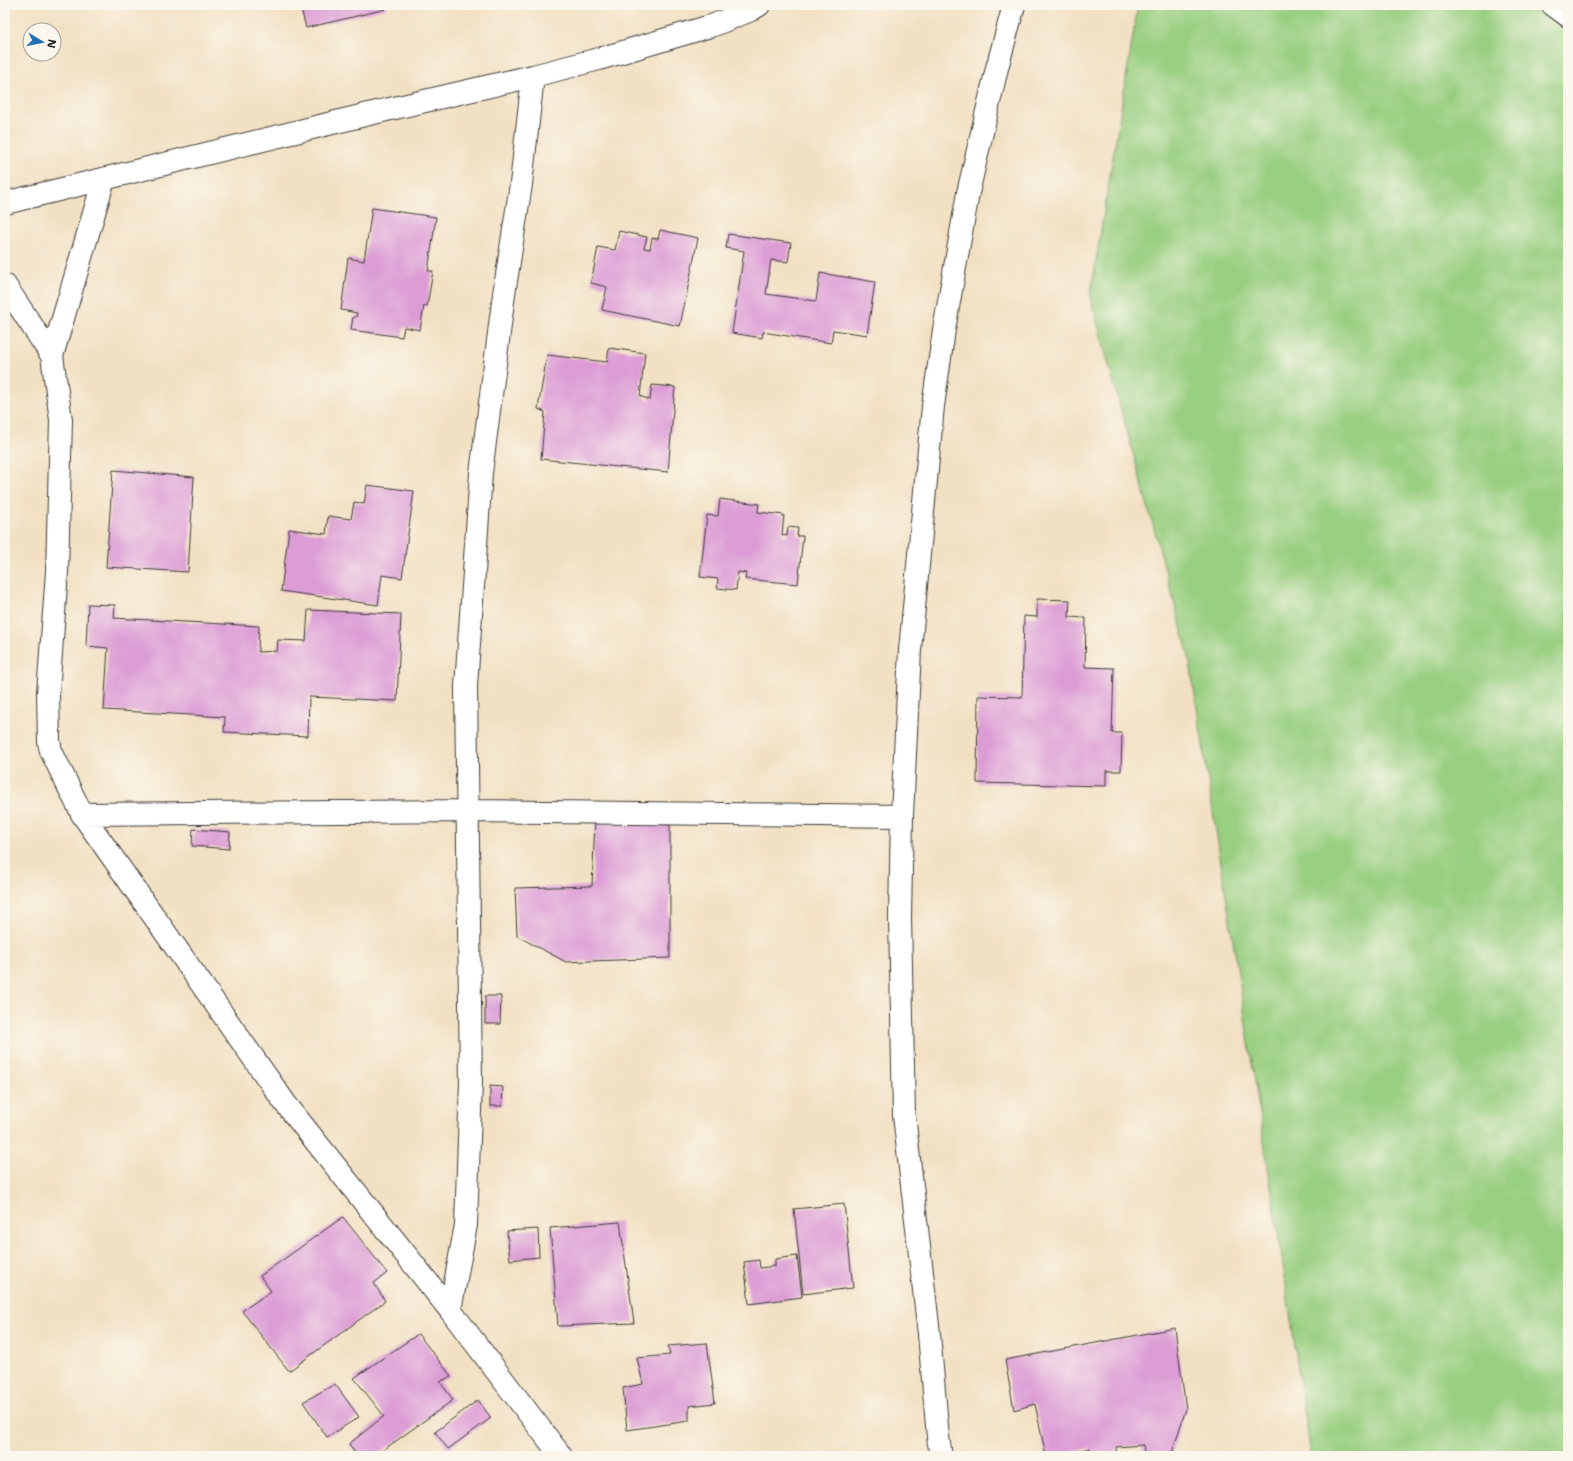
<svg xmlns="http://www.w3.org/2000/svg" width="1573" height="1461" viewBox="0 0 1573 1461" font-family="'Shantell Sans',sans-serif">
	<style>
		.green { fill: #99cf81; stroke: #5a764e }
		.building { fill: #dc9cd5 }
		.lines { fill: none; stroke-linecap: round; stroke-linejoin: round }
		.street-casing { stroke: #3c3935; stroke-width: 24 }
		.street { stroke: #fff; stroke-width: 22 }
	</style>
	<rect width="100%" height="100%" fill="#fbf7ec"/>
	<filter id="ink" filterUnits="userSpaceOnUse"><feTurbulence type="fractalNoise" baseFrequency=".025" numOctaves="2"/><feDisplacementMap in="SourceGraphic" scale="8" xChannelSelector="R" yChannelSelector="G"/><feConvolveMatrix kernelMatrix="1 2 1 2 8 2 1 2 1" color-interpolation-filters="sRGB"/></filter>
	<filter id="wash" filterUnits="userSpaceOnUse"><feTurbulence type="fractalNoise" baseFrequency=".012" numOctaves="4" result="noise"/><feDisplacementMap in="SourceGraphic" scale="16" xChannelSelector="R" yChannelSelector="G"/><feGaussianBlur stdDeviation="0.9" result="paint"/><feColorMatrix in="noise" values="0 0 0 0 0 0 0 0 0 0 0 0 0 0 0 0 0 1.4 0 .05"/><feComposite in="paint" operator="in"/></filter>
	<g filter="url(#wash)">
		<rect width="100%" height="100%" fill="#f2e0c2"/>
		<path class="green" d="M1138,5h430v1451h-257l-31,-211 -91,-589 -99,-359z"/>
		<g id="blocks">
			<path class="building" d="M300,5h85l1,4 -80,19z
				M372,208l64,9 -8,54h5l-6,35h-3l-4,24 -16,-3 -2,10 -51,-7 2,-13h3l1,-4 -16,-3 7,-52 16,3z
				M660,230l38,8 -18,88 -78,-16 5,-23 -16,-4 7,-36 17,3 4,-19 28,6 -3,11 6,1 2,-11 6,1z
				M728,234l63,9 -3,19 -17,-2 -5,34 50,7 4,-28 55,9 -8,53 -34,-5 -2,13 -68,-11 -1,6 -30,-5 12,-82 -18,-3z
				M609,348l36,5 -5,43 10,4 2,-15 23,2 -7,85 -127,-13 4,-47 -7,-3 9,-54 60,7z
				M113,470l81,7 -6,95 -82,-5z
				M367,485l47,6 -12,87 -20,-3 -4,30 -97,-14 8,-62 37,5 2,-18 23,3 3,-17 10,2z
				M720,499l39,5 -1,8 26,3 -2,20 5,1 1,-9 10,1 -1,8h6l-5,48 -53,-5 1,-6 -8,-1 -2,18 -19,-2 1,-9 -18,-2 7,-62 11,1z
				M1037,599l33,1 -1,17 17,1 -1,49 29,1 -2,65h10l-1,38h-15v15l-129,-3 1,-87 44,1 2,-81 13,1z
				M88,604l27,1 -1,13 145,8 -1,26 19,-1 1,-11 28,1 2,-31 93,4 -4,87 -88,-4 -1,39 -84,-4 1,-15 -121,-7 4,-62 -22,-2z
				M595,821l75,4v133l-104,4 -49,-26 -2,-48 77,-2z
				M193,829l37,3 -1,17 -37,-3z
				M485,996h16l-1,28h-15z
				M490,1086l13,1 -1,19h-12z
				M844,1204l9,84 -50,6 -9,-85z
				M343,1217l44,56 -13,10 11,18 -96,70 -47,-60 29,-20 -11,-15z
				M620,1222l14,101 -76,3 -8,-98z
				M538,1229l1,28 -29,3 -3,-29z
				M797,1256l5,41 -53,7 -5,-42 15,-2 1,8 15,-2v-7z
				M1175,1328l11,81 -15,47h-26l-2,-11 -27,2 1,9h-26l-1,-8 -35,8h-9l-11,-52 -21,6 -9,-50z
				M418,1334l33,42 -11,6 13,18 -78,56h-18l-8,-12 35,-28 -30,-38z
				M707,1343l8,60 -26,3v15l-62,9 -4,-42 20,-4 -6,-26 33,-3 -2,-9z
				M335,1384l24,33 -32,20 -24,-35z
				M478,1400l13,18 -43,31 -13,-17z"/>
		</g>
	</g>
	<g filter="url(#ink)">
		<use href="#blocks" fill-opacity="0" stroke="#3c3935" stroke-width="1"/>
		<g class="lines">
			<g class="street-casing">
				<path id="street" d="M1553,5l15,11
					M104,179l-52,177 9,64 -4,152 -9,121 1,49 2,9 31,63 203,289 165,207 111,146
					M5,203l368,-90 160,-37 66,-17 115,-34 37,-15 8,-5
					M5,285l47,71
					M82,814l386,-3 434,5
					M450,1310l16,-85 5,-143 -5,-396 15,-213 23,-179 17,-110 12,-108
					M941,1456l-3,-19 -9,-103 -25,-219 -4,-198 2,-101 8,-166 23,-244 11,-76 24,-137 29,-125 17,-63"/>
			</g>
			<use href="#street" class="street"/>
		</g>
	</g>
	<rect width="1573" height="1461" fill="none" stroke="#fbf7ec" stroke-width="20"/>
	<g transform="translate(42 42) rotate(100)"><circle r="19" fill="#fbf7ec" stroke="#a29f99"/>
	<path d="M0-3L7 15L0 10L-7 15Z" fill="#1f6fb2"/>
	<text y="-6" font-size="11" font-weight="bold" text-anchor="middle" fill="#1c1c1c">N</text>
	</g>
</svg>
